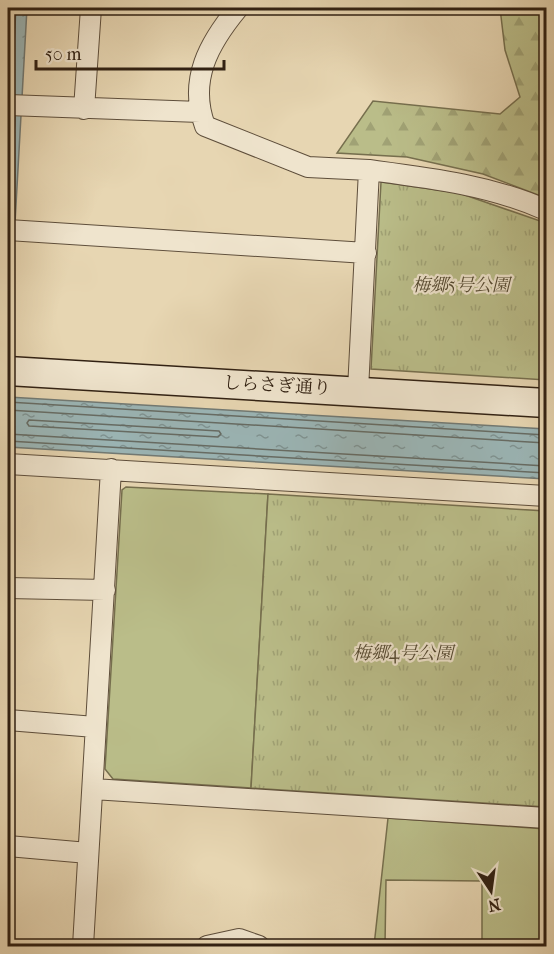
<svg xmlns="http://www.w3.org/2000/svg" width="554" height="954" viewBox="0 0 554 954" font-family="'IM FELL French Canon','Noto Serif JP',serif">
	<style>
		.green { fill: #babd89; stroke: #766f4e; stroke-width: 1.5 }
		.forest { fill: url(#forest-firs); stroke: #766f4e; stroke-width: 1.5 }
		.park { fill: url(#park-tufts); stroke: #766f4e; stroke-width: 1.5 }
		.water { fill: url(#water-ripples); stroke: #717a75; stroke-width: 1.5 }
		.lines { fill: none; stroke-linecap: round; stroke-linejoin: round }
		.shore { stroke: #666c65; stroke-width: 1.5 }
		.street-casing { stroke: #5e4e3b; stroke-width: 22 }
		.secondary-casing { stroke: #312113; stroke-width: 31 }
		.street { stroke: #efe4cd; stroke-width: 20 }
		.secondary { stroke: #efe4cd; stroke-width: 28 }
		.labels { text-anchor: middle; stroke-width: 4.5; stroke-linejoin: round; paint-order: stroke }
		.park-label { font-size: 18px; font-style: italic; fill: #534830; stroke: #efe4cd }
		.street-label { font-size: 18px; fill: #312113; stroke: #efe4cd }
	</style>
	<defs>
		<pattern id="forest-firs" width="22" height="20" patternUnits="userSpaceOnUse" patternTransform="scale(1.5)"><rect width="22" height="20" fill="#babd89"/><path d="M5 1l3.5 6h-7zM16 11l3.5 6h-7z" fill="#a0a275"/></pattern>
		<pattern id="park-tufts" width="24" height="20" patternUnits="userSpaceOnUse" patternTransform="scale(1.5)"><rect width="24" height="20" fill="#babd89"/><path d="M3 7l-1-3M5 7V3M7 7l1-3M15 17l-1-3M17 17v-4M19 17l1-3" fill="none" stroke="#a0a275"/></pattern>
		<pattern id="water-ripples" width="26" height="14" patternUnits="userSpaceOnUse" patternTransform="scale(1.5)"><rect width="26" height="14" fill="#9bb6b7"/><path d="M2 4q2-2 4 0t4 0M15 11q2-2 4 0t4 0" fill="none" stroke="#7f9494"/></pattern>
	</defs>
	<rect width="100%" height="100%" fill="#e7d6b2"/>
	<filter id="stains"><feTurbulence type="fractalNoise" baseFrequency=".00333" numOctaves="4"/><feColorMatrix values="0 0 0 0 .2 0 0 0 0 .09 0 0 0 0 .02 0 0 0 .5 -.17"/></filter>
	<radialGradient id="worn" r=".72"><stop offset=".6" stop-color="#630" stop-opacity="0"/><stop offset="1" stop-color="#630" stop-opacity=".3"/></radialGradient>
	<path class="green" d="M126,487l142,7 -17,294 -138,-9 -8,-10 17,-279z
		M388,818l158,11v117h-64v-65l-96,-1 -1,66h-11z"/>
	<path class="forest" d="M500,8h46v190l-63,-24 -76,-17 -70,-4 36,-52 127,13 20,-17 -15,-47z"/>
	<path class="park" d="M381,182l78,11 87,30v157l-175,-11z
		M268,494l278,17v296l-295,-19z"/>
	<path class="water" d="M16,8h11l-19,340v-198z
		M8,397l538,32v50l-538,-32z"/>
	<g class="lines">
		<path class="shore" d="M9,219l6,-102
			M8,402l538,33
			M8,410l538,33
			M29,420l190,11 2,3 -3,3 -189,-11 -2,-3z
			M8,434l538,32
			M8,441l538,32"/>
		<g class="street-casing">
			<path id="street" d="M238,8c-29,35 -50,72 -33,118l103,41 61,3 -11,220
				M8,105l192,7
				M84,109l7,-101
				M369,170c61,8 121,15 177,40
				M8,230l358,23
				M8,464l538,32
				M8,588l97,2
				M8,720l87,7
				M93,789l453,29
				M8,846l80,7
				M83,946l28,-477
				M207,946l32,-7 20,7"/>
		</g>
		<g class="secondary-casing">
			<path id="secondary" d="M8,371l538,32"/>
		</g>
		<use href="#street" class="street"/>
		<use href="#secondary" class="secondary"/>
	</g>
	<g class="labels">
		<g class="park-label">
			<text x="461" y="291">梅郷5号公園</text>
			<text x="403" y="659">梅郷4号公園</text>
		</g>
		<g class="street-label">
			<text transform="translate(277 385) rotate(3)" y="6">しらさぎ通り</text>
		</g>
	</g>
	<rect width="554" height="954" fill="none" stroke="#e7d6b2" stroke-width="30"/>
	<rect x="9" y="9" width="536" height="936" fill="none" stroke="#312113" stroke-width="3"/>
	<rect x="15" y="15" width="524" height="924" fill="none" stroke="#312113" stroke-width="1.5"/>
	<g transform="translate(491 891) rotate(167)" stroke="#efe4cd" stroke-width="4.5" paint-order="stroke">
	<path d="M0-4.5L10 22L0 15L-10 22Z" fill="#312113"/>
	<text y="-9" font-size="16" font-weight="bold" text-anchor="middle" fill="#312113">N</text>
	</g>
	<path d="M36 60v9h188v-9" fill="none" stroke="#312113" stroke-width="3"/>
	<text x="45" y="60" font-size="18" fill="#312113" stroke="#efe4cd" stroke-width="4.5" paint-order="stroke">50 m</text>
	<rect width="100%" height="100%" filter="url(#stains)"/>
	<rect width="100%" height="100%" fill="url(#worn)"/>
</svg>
